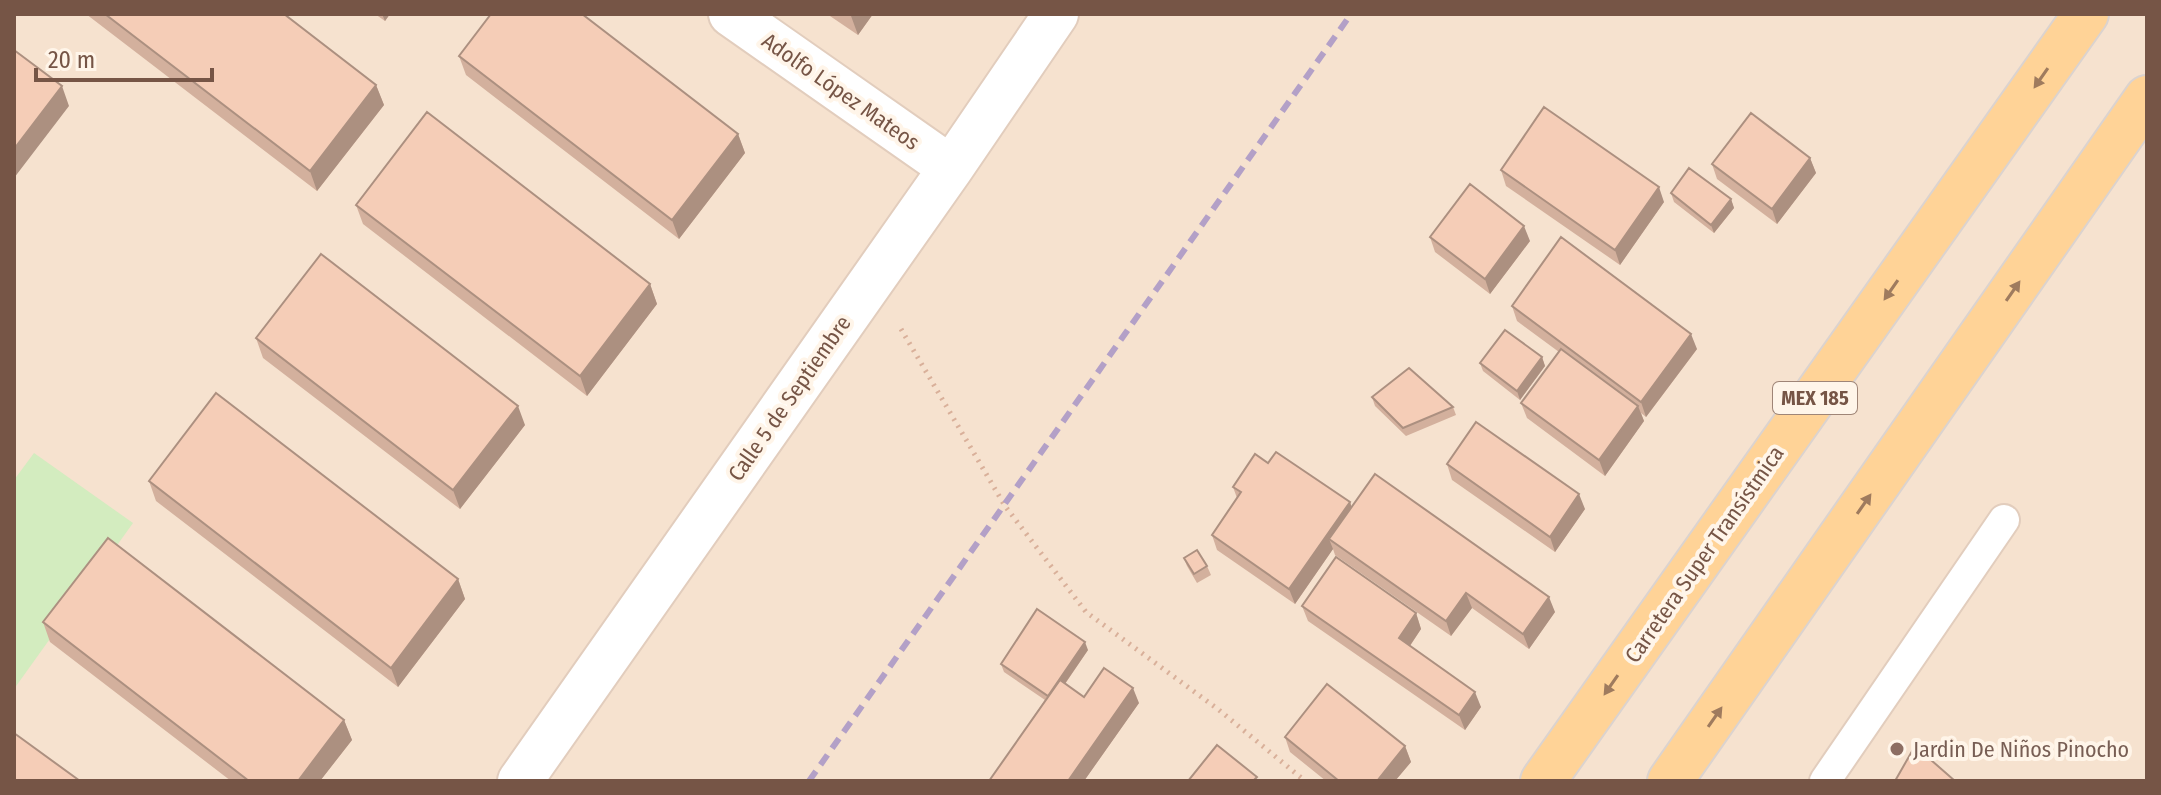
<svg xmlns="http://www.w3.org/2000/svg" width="2161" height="795" viewBox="0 0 2161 795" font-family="'Fira Sans Condensed',sans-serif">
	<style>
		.residential { fill: #f6e2cf }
		.green { fill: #d3ecbf }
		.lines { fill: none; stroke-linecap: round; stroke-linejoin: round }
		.lane-casing { stroke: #e2cdbd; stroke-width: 34 }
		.street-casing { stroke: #e2cdbd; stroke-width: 48 }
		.primary-casing { stroke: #dbd3cf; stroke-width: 48 }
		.path { stroke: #d9b09a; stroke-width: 5; stroke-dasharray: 2 6; stroke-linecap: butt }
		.lane { stroke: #fff; stroke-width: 30 }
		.street { stroke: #fff; stroke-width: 44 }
		.primary { stroke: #ffd397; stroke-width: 44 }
		.rail { stroke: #b3a0c7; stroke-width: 6; stroke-dasharray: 12 8; stroke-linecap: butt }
		.wall { fill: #d3b09d }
		.shaded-wall { fill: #ac9080 }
		.building { fill: #f5cdb7; stroke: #ac9080; stroke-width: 2 }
		.oneway { fill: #9f7b5e }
		.education-dot { fill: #8d6e63; stroke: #fff5e9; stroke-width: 3 }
		.labels { text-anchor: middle; stroke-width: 8; stroke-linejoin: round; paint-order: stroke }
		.shield { fill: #fff5e9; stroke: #9f8577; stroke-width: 2 }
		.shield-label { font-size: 20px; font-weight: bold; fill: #765546 }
		.street-label { font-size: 22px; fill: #765546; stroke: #fff5e9 }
		.education-label { font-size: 22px; fill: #785e54; stroke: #fff5e9; text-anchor: start }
	</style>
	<rect width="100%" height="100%" fill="#fef1e1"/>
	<path class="residential" d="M14,14h2133v767h-2133z"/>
	<path class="green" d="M34,453l99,70 -119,166v-209z"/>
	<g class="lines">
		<g class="lane-casing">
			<path id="lane" d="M1825,781l179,-261"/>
		</g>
		<g class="street-casing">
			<path id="street" d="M731,14l220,154
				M520,781l431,-613 105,-154"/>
		</g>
		<g class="primary-casing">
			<path id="primary" d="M1543,781l543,-767
				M1670,781l477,-683"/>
		</g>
		<path class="path" d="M901,329l104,177 81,106 133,98 86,71"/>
		<use href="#lane" class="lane"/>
		<use href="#street" class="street"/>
		<use href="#primary" class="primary"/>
		<path class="rail" d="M809,781l542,-767"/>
	</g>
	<path class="wall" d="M86,14h198l92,71 8,20 -67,86z
		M375,14h15l-5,7z
		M827,14h46l-15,21z
		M459,56l279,78 7,19 -66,86 -213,-164z
		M1810,158l6,15 -39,51 -60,-45 -5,-15z
		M1501,170l163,32 -44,63 -114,-79z
		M1671,193l60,6 3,9 -20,25 -40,-31z
		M356,205l294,79 7,20 -70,92 -224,-172z
		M1430,237l100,4 -40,53 -55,-42z
		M1512,306l185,43 -51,68 -5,-4 3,8 -39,55 -78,-58 -6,-15 38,-51 -42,-31z
		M256,338l269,87 -65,84 -197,-151z
		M1542,357l3,9 -25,34 -37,-29 -3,-8z
		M1372,397l81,10 3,8 -50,21 -31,-30z
		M1268,463l82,39 2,6 203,104 -26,37 -57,-41 -21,28 -116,-81 -2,-6 -38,55 -78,-54 -5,-15 25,-37 -4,-11z
		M1447,464l138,45 -30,43 -103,-72z
		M149,481l309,98 7,20 -67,88 -242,-186z
		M1184,558l23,8 4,9 -14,8 -10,-17z
		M1302,606l114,7 5,16 -11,17 71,61 -16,23 -157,-109z
		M43,622l301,98 8,20 -32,41h-89l-181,-139z
		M1088,650l-23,34 19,13 55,6 -55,78h-95l56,-81 -41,-28 -3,-8z
		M1285,737l120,9 6,16 -16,19h-69l-36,-29z"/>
	<path class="shaded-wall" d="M382,14h8l-5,7z
		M852,14h21l-15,21 -7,-19z
		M376,85l8,20 -67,86 -7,-20z
		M62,86l7,20 -55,72v-29z
		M738,134l7,19 -66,86 -7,-19z
		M1810,158l6,15 -39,51 -5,-15z
		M1659,187l5,15 -44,63 -5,-15z
		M1731,199l3,9 -20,25 -3,-8z
		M1524,226l6,15 -40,53 -5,-15z
		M650,284l7,20 -70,92 -7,-20z
		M1691,334l6,15 -51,68 -5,-15z
		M1542,357l3,9 -25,34 -3,-9z
		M518,406l7,19 -65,84 -7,-19z
		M1638,406l6,15 -39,55 -6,-16z
		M1579,494l6,15 -30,43 -5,-15z
		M1350,502l5,16 -26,21 4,10 -38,55 -6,-15z
		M458,579l7,20 -67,88 -7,-19z
		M1466,593l6,15 -21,28 -5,-15z
		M1549,597l6,15 -26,37 -6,-15z
		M1416,613l5,16 -16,24 -6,-15z
		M1085,642l3,8 -37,54 -3,-8z
		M1133,688l6,15 -55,78h-16z
		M1475,692l6,15 -16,23 -6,-15z
		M344,720l8,20 -32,41h-22z
		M1405,746l6,16 -16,19h-18z"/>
	<path class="building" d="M105,14h179l92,71 -66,86z
		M491,14h91l156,120 -66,86 -213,-164z
		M14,50l48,36 -48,63z
		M1544,107l115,80 -44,63 -114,-80z
		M427,112l223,172 -70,92 -224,-171z
		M1751,113l59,45 -38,51 -60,-45z
		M1689,168l42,31 -20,26 -40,-32z
		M1470,184l54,42 -39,53 -55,-42z
		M1561,237l130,97 -50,68 -129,-96z
		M321,254l197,152 -65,84 -197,-152z
		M1505,330l37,27 -25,34 -37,-28z
		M1561,349l77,57 -39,54 -78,-57z
		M1409,368l44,39 -50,21 -31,-31z
		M216,393l242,186 -67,89 -242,-187z
		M1476,422l103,72 -29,43 -103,-73z
		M1276,452l74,50 -61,87 -77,-54 29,-43 -8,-5 22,-33 13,9z
		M1375,474l174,123 -26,37 -57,-41 -20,28 -117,-82z
		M108,538l236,182 -46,61h-49l-206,-159z
		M1197,550l10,16 -13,8 -10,-16z
		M1336,557l80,56 -17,25 76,54 -16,23 -157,-109z
		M1037,609l48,33 -37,54 -47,-32z
		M1104,668l29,20 -65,93h-79l71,-101 24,17z
		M1327,684l78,62 -28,35h-38l-54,-44z
		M14,733l66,48h-66z
		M1217,745l40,32 -4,4h-65z
		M1915,746l40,35h-60z"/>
	<defs><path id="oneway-solid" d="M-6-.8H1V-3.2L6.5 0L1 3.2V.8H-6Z" transform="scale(2)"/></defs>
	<g class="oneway">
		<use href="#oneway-solid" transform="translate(2041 78) rotate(125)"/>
		<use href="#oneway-solid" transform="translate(1891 290) rotate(125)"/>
		<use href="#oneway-solid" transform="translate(2013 291) rotate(-55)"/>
		<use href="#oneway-solid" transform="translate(1864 504) rotate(-55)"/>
		<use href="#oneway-solid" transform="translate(1611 685) rotate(125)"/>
		<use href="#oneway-solid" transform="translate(1715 717) rotate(-55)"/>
	</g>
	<circle class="education-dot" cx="1897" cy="749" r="8"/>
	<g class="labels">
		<rect class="shield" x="1773" y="382" width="84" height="32" rx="6"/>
		<g class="shield-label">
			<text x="1815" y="405">MEX 185</text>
		</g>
		<g class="street-label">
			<text transform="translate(841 91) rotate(35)" y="8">Adolfo López Mateos</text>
			<text transform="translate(789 398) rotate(-55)" y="8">Calle 5 de Septiembre</text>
			<text transform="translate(1704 554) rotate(-55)" y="8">Carretera Super Transístmica</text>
		</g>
		<g class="education-label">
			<text x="1913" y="757">Jardin De Niños Pinocho</text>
		</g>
	</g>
	<rect width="2161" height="795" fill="none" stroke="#765546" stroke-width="32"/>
	<path d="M36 68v12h176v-12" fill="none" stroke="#765546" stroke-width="4"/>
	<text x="48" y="68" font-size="24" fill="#765546" stroke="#fff5e9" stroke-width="6" paint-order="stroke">20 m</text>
</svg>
